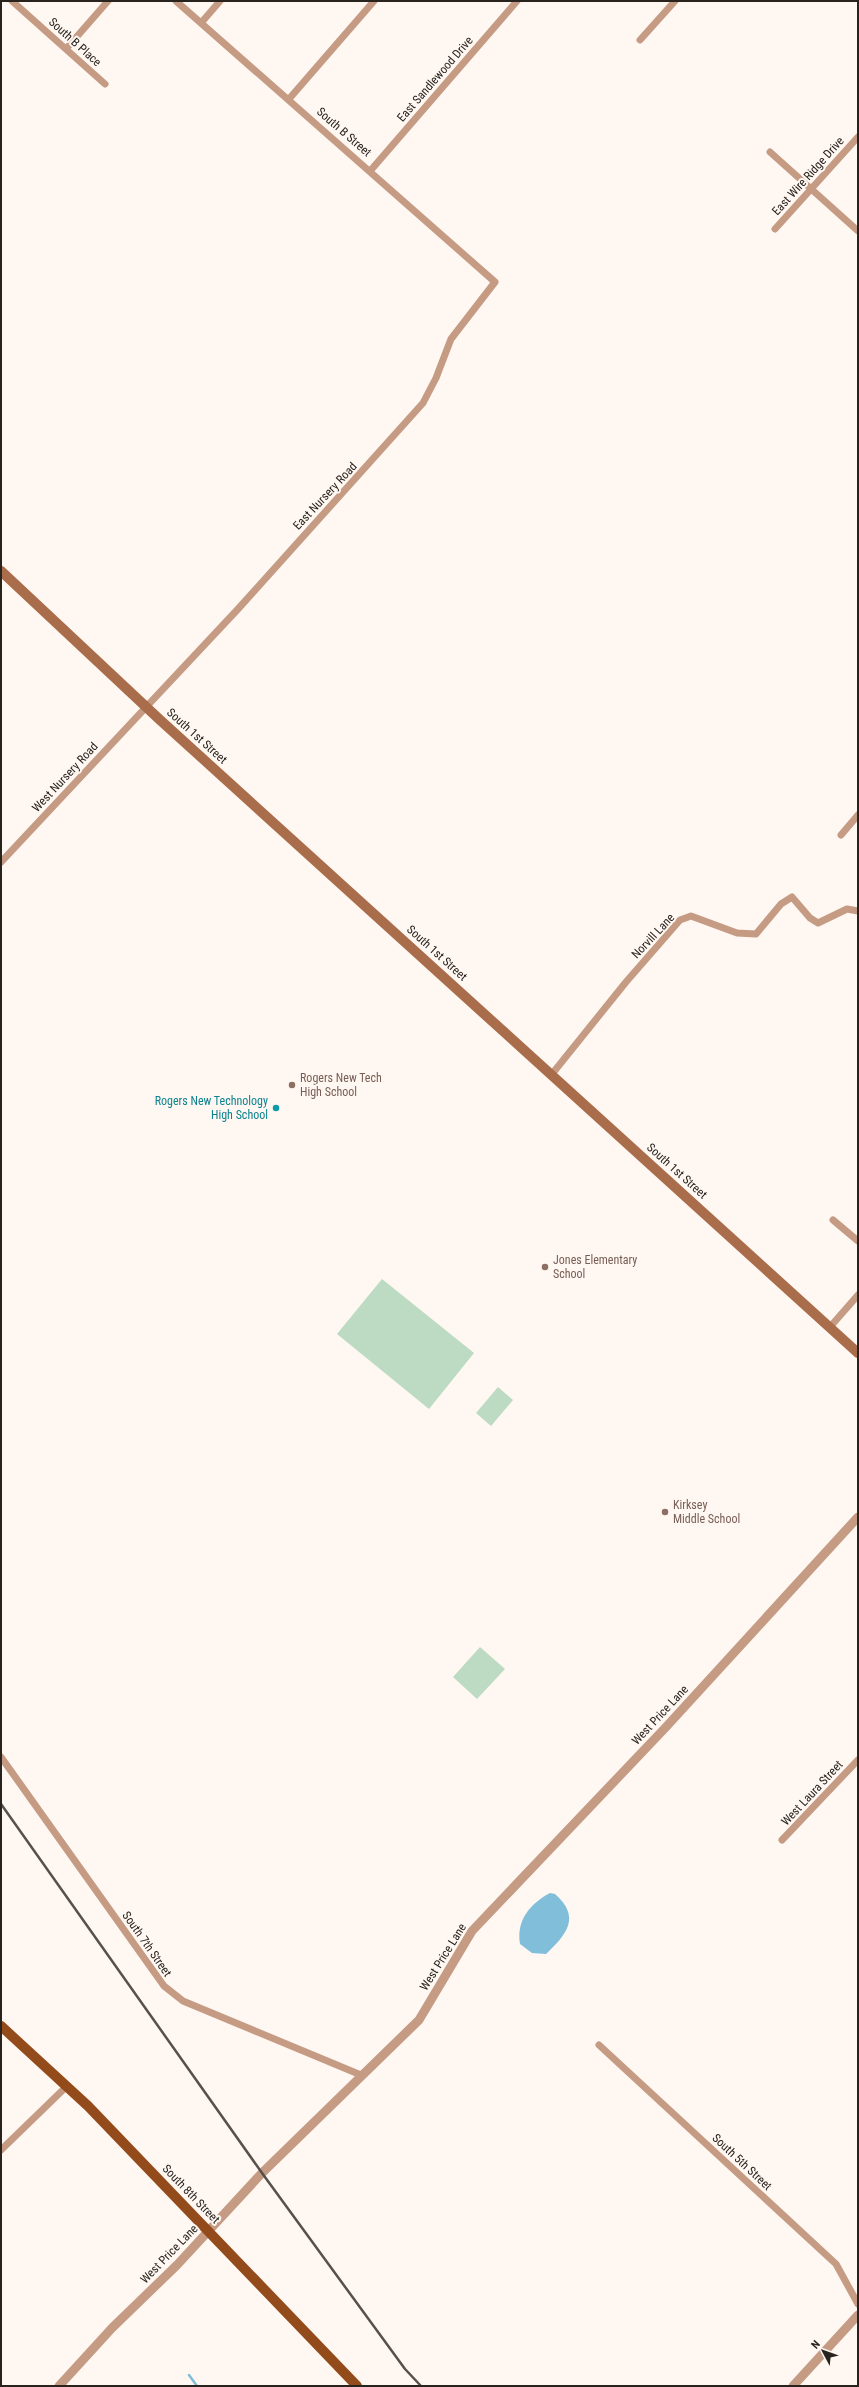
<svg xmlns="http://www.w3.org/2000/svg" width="859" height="2387" viewBox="0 0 859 2387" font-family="'Roboto Condensed',sans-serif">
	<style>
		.green { fill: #bcdbc2 }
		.water { fill: #81beda }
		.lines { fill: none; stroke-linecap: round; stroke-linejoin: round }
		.stream { stroke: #81beda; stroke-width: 2.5 }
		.minor { stroke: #c69b84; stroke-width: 7 }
		.tertiary { stroke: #c69b84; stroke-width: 9 }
		.secondary { stroke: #aa6d4b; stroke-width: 10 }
		.primary { stroke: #944b1c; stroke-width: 10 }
		.rail { stroke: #57514c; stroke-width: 2.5 }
		.education-dot { fill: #8d6e63; stroke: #fef7f2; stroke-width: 1.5 }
		.culture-dot { fill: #0f9aa8; stroke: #fef7f2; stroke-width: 1.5 }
		.labels { text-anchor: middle; stroke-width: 4; stroke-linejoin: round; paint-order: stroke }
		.street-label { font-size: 12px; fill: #29231e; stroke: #fef7f2 }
		.education-label { font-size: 12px; fill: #785e54; stroke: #fef7f2; text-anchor: start }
		.culture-label { font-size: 12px; fill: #0d838f; stroke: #fef7f2; text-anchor: end }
	</style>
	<rect width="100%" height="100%" fill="#fef7f2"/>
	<path class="green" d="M382,1279l92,74 -45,56 -92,-75z
		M498,1387l15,13 -22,26 -15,-13z
		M480,1647l25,22 -28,30 -24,-22z"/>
	<path class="water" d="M550,1893l5,1c26,23 12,40 -9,60l-14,-1 -12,-9c-4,-24 10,-40 30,-51z"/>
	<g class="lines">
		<path class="stream" d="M189,2375l8,11"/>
		<path class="minor" d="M12,1l93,83
			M201,23l19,-22
			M640,40l35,-39
			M66,49l42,-48
			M289,99l85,-98
			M770,152l88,79
			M371,170l146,-169
			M775,229l83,-92
			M841,835l17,-20
			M1,862l237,-253 185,-206 13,-25 15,-39 44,-57 -319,-281
			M552,1074l74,-92 54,-62 11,-4 46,17 19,1 25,-30 11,-7 18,21 8,5 29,-14 11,2
			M833,1220l25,21
			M830,1327l28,-32
			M1,1757l163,229 19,15 178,74
			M782,1840l76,-80
			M599,2045l237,219 22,40
			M1,2150l66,-64"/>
		<path class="tertiary" d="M59,2386l53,-58 65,-63 85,-92 157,-153 53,-89 194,-204 192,-210
			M793,2386l65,-71"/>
		<path class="secondary" d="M1,571l158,148 699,634"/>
		<path class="primary" d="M1,2026l87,80 269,280"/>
		<path class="rail" d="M1,1804l261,369 143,196 16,17"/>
	</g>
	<g class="education-dot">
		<circle cx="292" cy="1085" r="4"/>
		<circle cx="545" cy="1267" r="4"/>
		<circle cx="665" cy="1512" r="4"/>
	</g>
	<circle class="culture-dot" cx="276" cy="1108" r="4"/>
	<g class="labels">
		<g class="street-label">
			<text transform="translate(75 42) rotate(42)" y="4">South B Place</text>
			<text transform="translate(435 79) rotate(-49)" y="4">East Sandlewood Drive</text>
			<text transform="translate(344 132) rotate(41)" y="4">South B Street</text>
			<text transform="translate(808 176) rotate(-48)" y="4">East Wire Ridge Drive</text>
			<text transform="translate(325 496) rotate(-47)" y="4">East Nursery Road</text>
			<text transform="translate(197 736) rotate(42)" y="4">South 1st Street</text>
			<text transform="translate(65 777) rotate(-47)" y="4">West Nursery Road</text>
			<text transform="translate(653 936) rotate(-47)" y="4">Norvill Lane</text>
			<text transform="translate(437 953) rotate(42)" y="4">South 1st Street</text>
			<text transform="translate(677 1171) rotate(42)" y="4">South 1st Street</text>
			<text transform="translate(660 1715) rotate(-47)" y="4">West Price Lane</text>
			<text transform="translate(812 1793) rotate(-47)" y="4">West Laura Street</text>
			<text transform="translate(147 1944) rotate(55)" y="4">South 7th Street</text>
			<text transform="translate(443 1957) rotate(-58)" y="4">West Price Lane</text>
			<text transform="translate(742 2162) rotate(43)" y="4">South 5th Street</text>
			<text transform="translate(191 2194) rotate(46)" y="4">South 8th Street</text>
			<text transform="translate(169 2254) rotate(-46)" y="4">West Price Lane</text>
		</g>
		<g class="education-label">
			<text x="300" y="1082">Rogers New Tech<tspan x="300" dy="14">High School</tspan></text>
			<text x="553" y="1264">Jones Elementary<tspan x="553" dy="14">School</tspan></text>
			<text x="673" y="1509">Kirksey<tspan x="673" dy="14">Middle School</tspan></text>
		</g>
		<g class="culture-label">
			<text x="268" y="1105">Rogers New Technology<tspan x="268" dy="14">High School</tspan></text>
		</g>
	</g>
	<rect width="859" height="2387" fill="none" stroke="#29231e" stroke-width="4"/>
	<g transform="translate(823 2351) rotate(311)" stroke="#fef7f2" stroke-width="3" paint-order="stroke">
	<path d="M0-3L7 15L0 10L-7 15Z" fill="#29231e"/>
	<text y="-6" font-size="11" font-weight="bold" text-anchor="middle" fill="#29231e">N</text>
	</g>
</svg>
